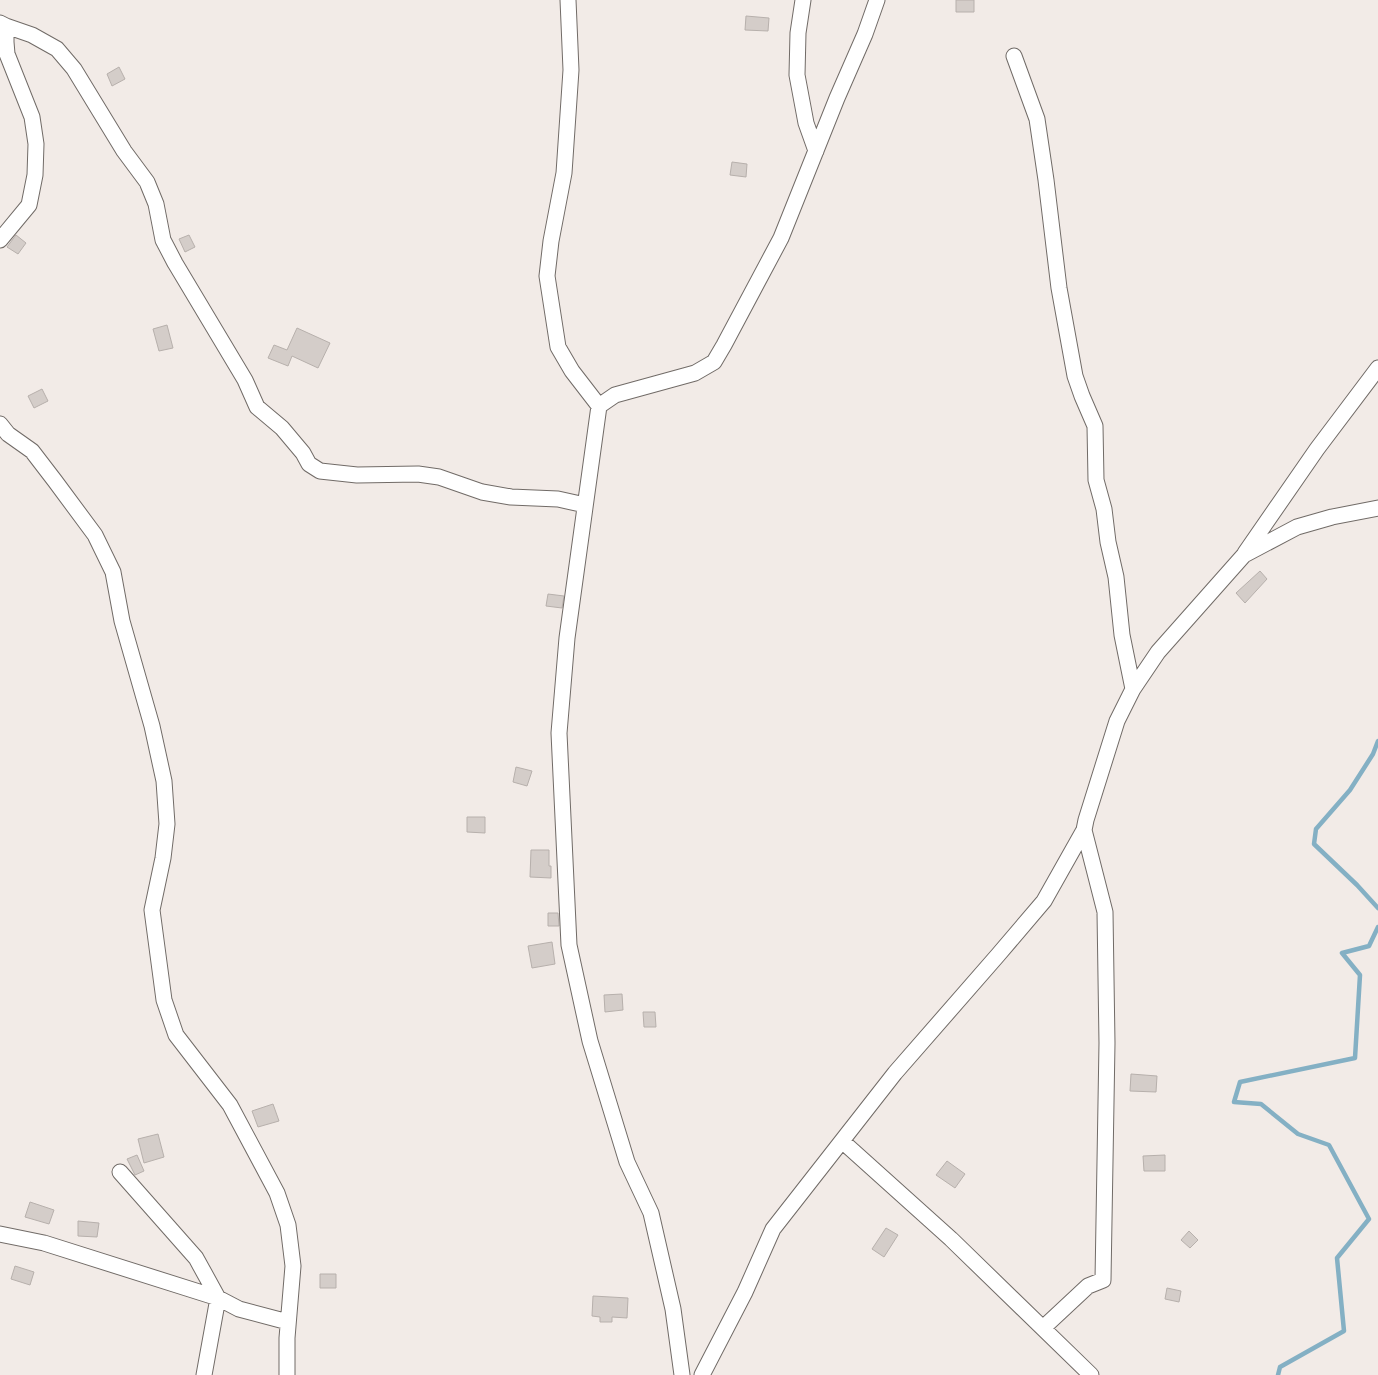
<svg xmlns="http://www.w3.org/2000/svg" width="1378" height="1375" viewBox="0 0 1378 1375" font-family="Ubuntu,sans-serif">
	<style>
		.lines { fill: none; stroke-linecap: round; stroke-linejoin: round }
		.stream { stroke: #84b0c4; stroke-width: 4.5 }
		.building { fill: #d4cdc9; stroke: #b7b0ac }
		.minor-casing { stroke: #716b67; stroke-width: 17 }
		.minor { stroke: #fff; stroke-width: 15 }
	</style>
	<rect width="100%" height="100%" fill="#f2ebe7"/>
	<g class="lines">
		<path class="stream" d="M1378,741l-5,13 -23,36 -34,39 -2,15 43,41 21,23
			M1278,1375l2,-8 64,-36 -7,-73 32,-39 -40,-74 -31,-11 -37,-30 -27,-2 6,-20 115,-24 5,-83 -18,-22 27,-7 9,-19"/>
	</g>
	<path class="building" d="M956,0h18v12h-18z
		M746,16l23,2 -1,13 -23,-1z
		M119,67l6,12 -13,7 -5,-12z
		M732,162l15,2 -1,13 -16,-2z
		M16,235l10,8 -8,11 -11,-7z
		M189,235l6,12 -10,5 -6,-13z
		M167,325l6,23 -14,3 -6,-22z
		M297,328l33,15 -12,25 -26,-12 -4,10 -20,-8 6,-13 13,5z
		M42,389l6,12 -14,7 -6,-12z
		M1260,571l7,8 -22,24 -9,-10z
		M548,594l16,2 -2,12 -16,-2z
		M516,767l16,4 -5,15 -14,-4z
		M467,817h18v16l-18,-1z
		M531,850h18v16h2v12l-21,-1z
		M548,913h10l1,13h-11z
		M552,942l3,22 -23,4 -4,-22z
		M622,994l1,16 -18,2 -1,-17z
		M643,1012h12l1,15h-12z
		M1131,1074l26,2 -1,16 -26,-1z
		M273,1104l6,17 -21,6 -6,-16z
		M158,1134l6,23 -20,6 -6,-24z
		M137,1155l7,16 -9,4 -8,-16z
		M1165,1155v16h-21l-1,-15z
		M947,1161l18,13 -10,14 -19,-13z
		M30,1202l24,8 -5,14 -24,-7z
		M78,1221l21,2 -2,14 -19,-1z
		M886,1228l12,7 -14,22 -12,-8z
		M1189,1231l9,9 -8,8 -9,-8z
		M15,1266l19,6 -4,13 -19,-6z
		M320,1274h16v14h-16z
		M1167,1288l14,3 -2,11 -14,-3z
		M593,1296l35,2 -1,20 -15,-1v5h-12v-5l-8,-1z"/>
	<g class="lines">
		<g class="minor-casing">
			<path id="minor" d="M568,0l3,70 -7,103 -13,68 -4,35 11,71 14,24 27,35 -32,232 -8,95 10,212 21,96 37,121 24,51 22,96 9,66
				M803,0l-5,33 -1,42 9,48 10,28
				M0,23l6,3v16l1,12 25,63 4,27 -1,31 -6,30 -29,35
				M6,26l26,9 25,14 17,20 50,82 23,31 9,22 7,36 12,23 70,117 12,27 25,21 21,25 6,11 11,7 37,4 61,-1 21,3 43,15 29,5 47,2 27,6
				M1014,56l23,63 9,61 13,108 16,88 7,20 13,30 1,54 8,29 4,33 8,35 6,58 11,54
				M599,406l16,-11 80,-22 19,-11 10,-17 57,-107 56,-140 28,-64 12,-34
				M0,424l8,10 24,17 23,30 40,54 18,37 9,49 30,105 12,55 3,43 -4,34 -11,52 12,90 12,35 54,70 47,88 11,32 5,41 -6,72v37
				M1245,553l72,-104 61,-81
				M842,1141l109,98 140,136
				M120,1172l76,86 22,40 -14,77
				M0,1234l44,9 174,55 21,11 49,13
				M1043,1328l45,-42 15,-6 4,-237 -2,-131 -21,-82
				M702,1375l43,-83 28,-63 122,-156 103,-118 46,-54 40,-71 2,-10 31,-99 16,-32 25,-37 86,-97 53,-28 35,-10 46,-9"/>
		</g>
		<use href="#minor" class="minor"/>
	</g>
</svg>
